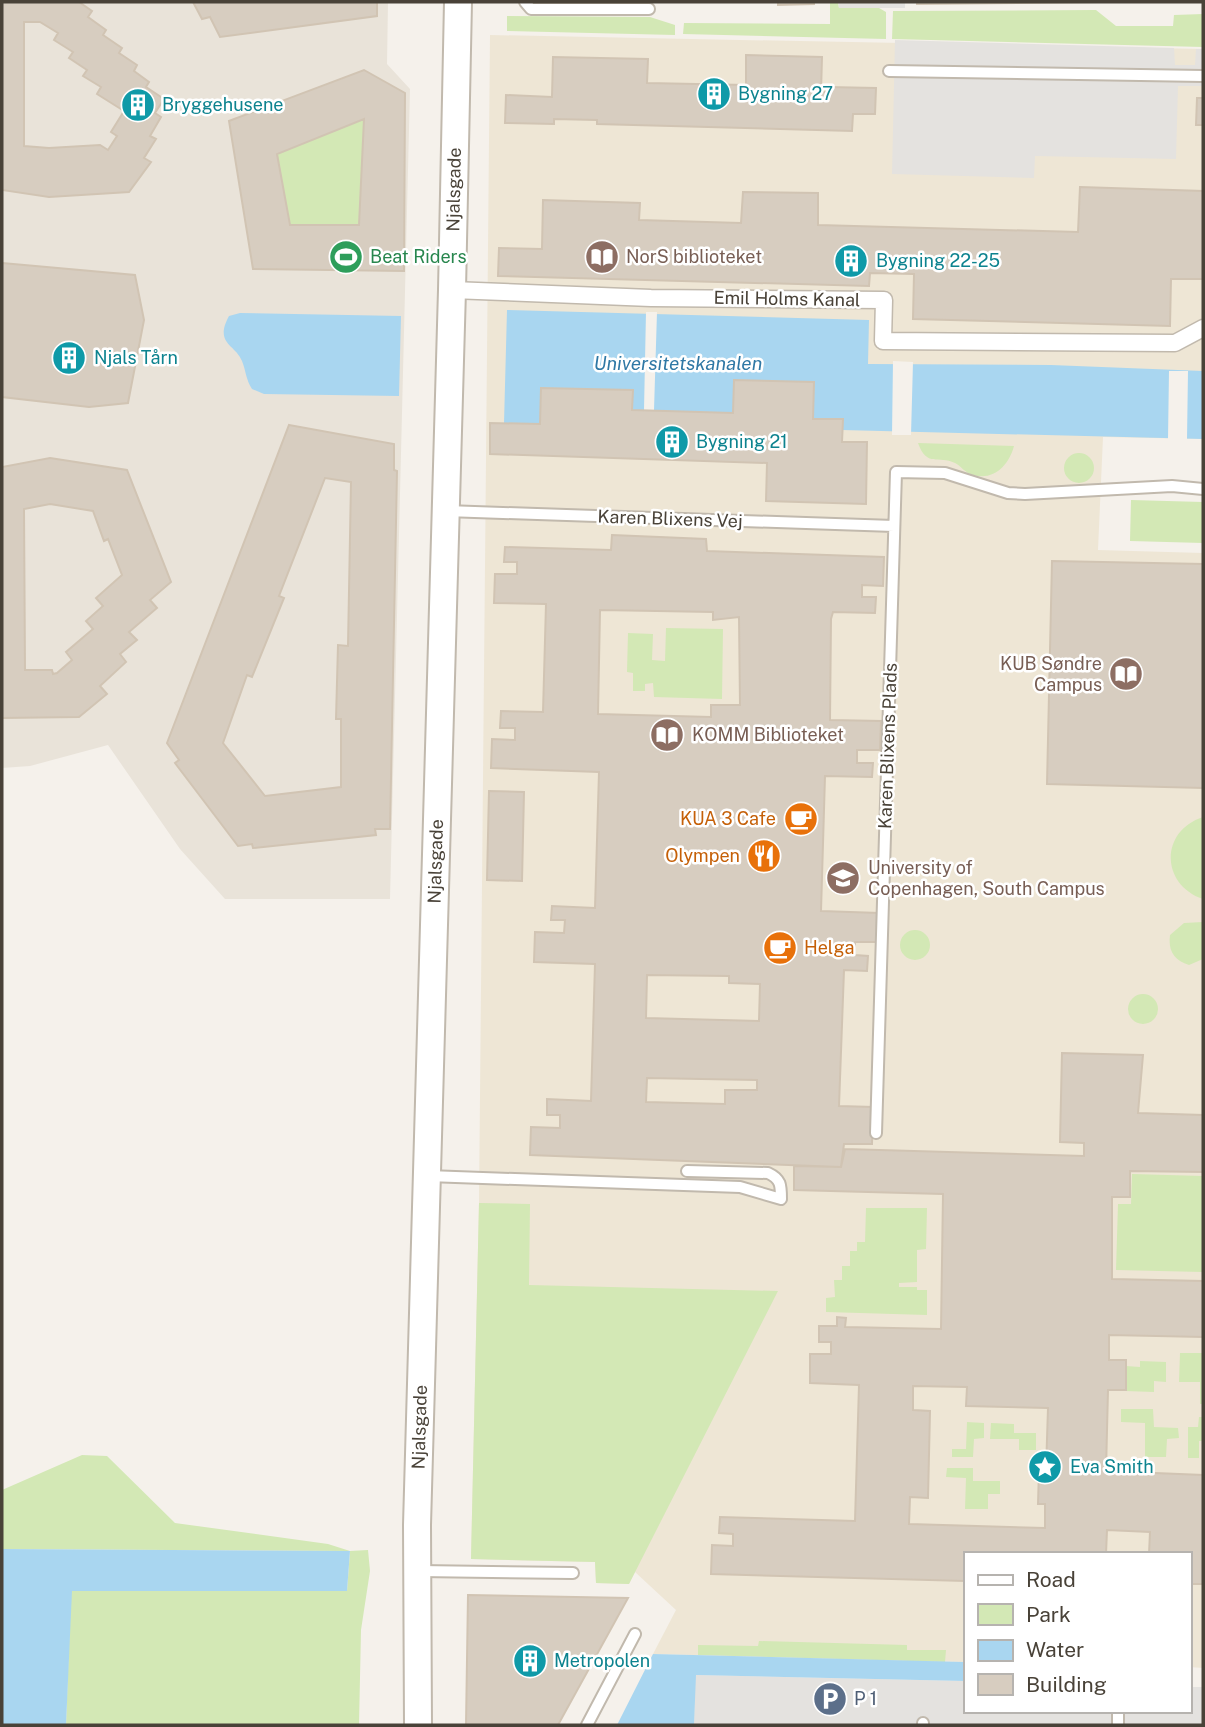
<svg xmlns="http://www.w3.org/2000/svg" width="1205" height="1727" viewBox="0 0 1205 1727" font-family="'Public Sans',sans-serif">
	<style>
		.residential { fill: #e9e3d9 }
		.education { fill: #eee6d5 }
		.green { fill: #d3e8b5 }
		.parking { fill: #e4e2df }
		.water { fill: #a9d6f0 }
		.pier { fill: #f5f1eb }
		.building { fill: #d7cdc0; stroke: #d1c4b3; stroke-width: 2; fill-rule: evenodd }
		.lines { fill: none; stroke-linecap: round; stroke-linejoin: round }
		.service-casing { stroke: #c1b9ad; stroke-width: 14 }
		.pedestrian-casing { stroke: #c1b9ad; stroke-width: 19 }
		.tertiary-casing { stroke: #c1b9ad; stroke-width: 30 }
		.service { stroke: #fff; stroke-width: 10 }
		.pedestrian { stroke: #fff; stroke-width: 16 }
		.tertiary { stroke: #fff; stroke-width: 26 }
		.labels { text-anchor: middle; stroke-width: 5; stroke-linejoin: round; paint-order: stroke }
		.culture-label { font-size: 18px; fill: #0d838f; stroke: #fff; text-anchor: start }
		.street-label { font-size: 18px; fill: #494238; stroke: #fff }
		.leisure-label { font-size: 18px; fill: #27864d; stroke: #fff; text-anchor: start }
		.education-label { font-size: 18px; fill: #785e54; stroke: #fff; text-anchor: start }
		.food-label { font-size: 18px; fill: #c56008; stroke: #fff; text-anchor: end }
		.service-label { font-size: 18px; fill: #4e5e75; stroke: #fff; text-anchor: start }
		.water-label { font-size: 19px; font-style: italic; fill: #2f78a5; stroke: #fff }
	</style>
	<rect width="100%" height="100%" fill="#f5f1eb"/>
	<path class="residential" d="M2,2h386l-1,62 23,25 -20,810h-165l-45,-50 -72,-104 -78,21 -28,2z"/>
	<path class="education" d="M490,35l713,14v390l-100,-2 -5,113 105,3v1115l-14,-1v-113h-224v108l-312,-8 23,-44 -41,-38 -6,12 -33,-1 -1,-21 -124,-3 8,-356z"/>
	<path class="green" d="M830,2h8l1,6h40l7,4v27l-203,-5 1,-11 146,1z
		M1096,10l20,16h57l1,-11 29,-1v33l-311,-8 1,-28z
		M507,16l143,1 25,8v10l-168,-4z
		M364,119l-5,106h-69l-13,-71z
		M918,443l96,3c-5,19 -20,35 -41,29 -8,-2 -12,-9 -18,-12 -17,-8 -28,5 -37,-20z
		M1064 468a15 15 0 1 1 30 0a15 15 0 1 1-30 0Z
		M1131,500l72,2v41l-73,-2z
		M666,628l57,1 -1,70 -68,-2 -1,-14 -8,1v7h-12v-18l-6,-1 1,-39 25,1 -1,26 13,1z
		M1203,817v82c-43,-15 -43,-68 0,-82z
		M1203,922v37l-14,6c-15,-5 -21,-14 -19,-30l14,-12z
		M900 945a15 15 0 1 1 30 0a15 15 0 1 1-30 0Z
		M1128 1009a15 15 0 1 1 30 0a15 15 0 1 1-30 0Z
		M1132,1174l71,2v96l-87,-2 2,-66h13z
		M479,1203l51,1 -1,81 249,6 -149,293 -33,-1 -1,-21 -124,-3z
		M866,1208h61l-1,41 -9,1v32l-18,1v4h18v3h10v25l-101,-3v-14l9,-1 -1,-17h8v-14h8v-15h7v-9h8z
		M1180,1353h23v51h-3v-22h-21z
		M1140,1361l26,1v20l-12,-1v11l-29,-1 1,-25 14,1z
		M1121,1409h32l1,18 24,1 1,10 -12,1 -1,18h-21v-34l-24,-1z
		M1199,1417h4v24h-4v17h-11v-31h10z
		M967,1422l17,1v15l-10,1 -1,18h-21v-8h14z
		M991,1423l23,1v9h22v17h-17v-11h-29z
		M82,1455l25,1 68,67 153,21 22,7 18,-1 2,21 -9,59 -2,95h-293l5,-134h276l3,-40 -348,-2v-59z
		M947,1468h26v13h27v13h-12v15h-23l1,-31 -20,-1z
		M759,1641l148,4v5h39l-1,12 -247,-7v-10l60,1z"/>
	<path class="parking" d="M838,2h67v6h-66z
		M895,40l279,8 1,17h20l1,-16h7v37h-25l-2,73 -141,-3 -1,22 -142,-4z
		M695,1675l270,6v30h224v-24h14v38h-509z"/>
	<path class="water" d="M507,310l362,10 -1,44 183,1 152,6v68l-361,-9v-11h-29v-37l-78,-2 -2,33 -101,-3v-20l-91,-2 -1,36 -36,-1z
		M240,313l161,3 -2,80 -135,-2 -12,-5c-6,-9 -6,-18 -10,-28 -7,-17 -28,-17 -13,-45z
		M2,1549l348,2 -3,40h-275l-6,134h-64z
		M653,1654l312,8v19l-269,-6 -2,50h-77z"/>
	<path class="pier" d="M646,312h11l-3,98h-10z
		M893,361l20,1 -2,73h-19z
		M1169,371h19l-1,68h-19z"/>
	<path class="building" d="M2,2h77l13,9 -4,6 18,13 -3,5 19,13 -3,5 18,12 -3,6 15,11 -3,5 18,12 -9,14 6,4 -11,19 6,3 -12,19 7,4 -22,30 -80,5 -47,-7zM24,22h16l18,11 -4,7 19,12 -4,6 18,12 -4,6 18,11 -4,7 27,17 -13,21 6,4 -9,14 -8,-5 -51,3 -25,-2z
		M193,2h184v14l-157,21 -10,-20 -8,2z
		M778,2h36v2l-36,1z
		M917,2h182l-182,2z
		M746,55l76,2 -1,35h6l1,-5 48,1 -1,26h-22l-1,17 -255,-7v-4l-43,-1v5l-49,-1 1,-28 46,2 1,-40 95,2 -1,24 99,2z
		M364,70l41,23 -1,178 -151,-2 -24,-148zM364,119l-5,106h-69l-13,-71z
		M1197,98h6v27h-7z
		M1080,187l123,4v88h-32l-1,47 -257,-7 1,-45 -44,-1 -1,13 -371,-10 1,-28 43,1 1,-49 97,3 -1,17 102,3 2,-31 75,1v32l260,7z
		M2,263l133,12 9,45 -16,83 -39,4 -87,-10z
		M734,380l80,2 -1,37h30l-1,23h25l-1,62 -100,-3 1,-38 -277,-9v-31l50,1 1,-36 92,2 -1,20 101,3z
		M289,425l105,19v26l3,1 -7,358h-15l1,6 -123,13 -1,-4 -14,2 -63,-83 4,-3 -12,-17zM325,478l26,4 -3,164 -10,-1 -2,74h5v68l-76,9 -42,-53 24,-68 5,2 32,-79 -5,-2z
		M50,458l77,12 44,112 -21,18 7,8 -28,24 8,8 -17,14 6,8 -26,24 7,8 -28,23 -77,1v-251zM50,504l43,7 11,30 4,-2 14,36 -26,23 7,8 -17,15 7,8 -27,23 6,8 -15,13 -4,1 -1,-4h-27l-1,-161z
		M612,535l94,4 1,12 177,6 -1,29 -21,-1v12h14l-1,16 -42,-1 -2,7 -1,101 51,1 -1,29h-23v13h16l-1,14 -47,-1 -4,135 58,2 -1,29h-23v13l13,1 -1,15 -23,-1 -5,136 34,1 -1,37h-28l-3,23 -311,-12 1,-28 29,1v-13h-13v-16l44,2 4,-137 -61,-2 1,-30 29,1 1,-13h-14l1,-14 43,2 4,-136 -108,-4 1,-29 23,1v-12h-15l1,-17 42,1 3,-108 -52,-1 1,-29h22v-12h-13l1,-15 106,3zM600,610l113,2v8l26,-3 1,88h-29v12l-113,-3zM647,975l82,1v7l31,1 -1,37 -113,-3zM647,1078l110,2v10h-32v14l-79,-2z
		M1052,561l151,3v224l-156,-4z
		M489,791l35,1 -2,89 -35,-1z
		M1062,1053l81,2 -5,58 65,2v57l-73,-1v26h-18v82l91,2v56l-94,-2v25h17v30h-18l-2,81 97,4v109h-14v-30h-40l1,-22 -43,-2 -1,24h-141v27l-254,-7 1,-29 21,1v-12l-14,-1 1,-16 135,4 4,-136 -49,-2v-29h21v-12h-12v-16h18v-9l9,1 -1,9 96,2 2,-135 -149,-4v-24l47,1 4,-18 239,7v-13l-24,-1zM913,1386l54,1 -1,19 82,2 -2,62h-7l-1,34h7v24l-136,-4 1,-27 18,1 2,-87 -17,-1z
		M468,1595l160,3 -70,127h-92z"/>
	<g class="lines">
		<g class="service-casing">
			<path id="service" d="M525,2l6,7h118
				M889,71l314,5
				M446,511l448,15
				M876,1133l20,-661 49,1 63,20 17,1 147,-8 31,3
				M428,1176l312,11 41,12c0,-14 0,-20 -13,-26l-81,-2
				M419,1571l154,2
				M587,1725l48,-91
				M923,1725v-2
				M1118,1725v-14"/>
		</g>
		<g class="pedestrian-casing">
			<path id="pedestrian" d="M452,290l199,8 233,2 -1,41 292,2 28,-15"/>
		</g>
		<g class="tertiary-casing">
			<g id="tertiary">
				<path id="s1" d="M418,1725l-1,-200 35,-1235 6,-288"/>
			</g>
		</g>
		<use href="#service" class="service"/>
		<use href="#pedestrian" class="pedestrian"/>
		<use href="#tertiary" class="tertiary"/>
	</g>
	<defs>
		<g id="building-disc" transform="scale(1.75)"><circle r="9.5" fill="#0f9aa8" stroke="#fff"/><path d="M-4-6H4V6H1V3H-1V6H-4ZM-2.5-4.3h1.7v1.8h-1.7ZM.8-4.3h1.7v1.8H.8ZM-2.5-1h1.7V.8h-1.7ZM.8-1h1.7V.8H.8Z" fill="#fff"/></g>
		<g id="stadium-disc" transform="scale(1.75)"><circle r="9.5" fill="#2e9e5b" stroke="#fff"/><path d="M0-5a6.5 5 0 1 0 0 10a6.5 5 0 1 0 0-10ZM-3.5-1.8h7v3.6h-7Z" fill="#fff"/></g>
		<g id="library-disc" transform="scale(1.75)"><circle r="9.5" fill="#8d6e63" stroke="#fff"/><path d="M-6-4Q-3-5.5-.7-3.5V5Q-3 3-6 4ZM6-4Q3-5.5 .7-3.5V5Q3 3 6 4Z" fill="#fff"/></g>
		<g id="cafe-disc" transform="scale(1.75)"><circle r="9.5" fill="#e8710a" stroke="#fff"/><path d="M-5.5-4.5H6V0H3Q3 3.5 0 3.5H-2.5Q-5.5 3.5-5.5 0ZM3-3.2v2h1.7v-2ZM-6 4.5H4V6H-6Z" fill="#fff"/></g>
		<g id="restaurant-disc" transform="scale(1.75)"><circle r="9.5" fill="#e8710a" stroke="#fff"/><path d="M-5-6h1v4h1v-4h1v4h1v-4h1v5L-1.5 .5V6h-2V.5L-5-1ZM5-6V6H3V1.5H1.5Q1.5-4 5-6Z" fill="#fff"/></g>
		<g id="university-disc" transform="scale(1.75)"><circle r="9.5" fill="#8d6e63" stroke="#fff"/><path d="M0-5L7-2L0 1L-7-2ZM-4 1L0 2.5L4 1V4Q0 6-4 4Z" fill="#fff"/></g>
		<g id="sight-disc" transform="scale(1.75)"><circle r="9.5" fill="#0f9aa8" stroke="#fff"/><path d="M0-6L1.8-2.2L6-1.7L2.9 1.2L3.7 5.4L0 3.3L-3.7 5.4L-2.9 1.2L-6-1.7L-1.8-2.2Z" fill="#fff"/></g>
		<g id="parking-disc" transform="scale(1.75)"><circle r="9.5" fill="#5c6f8a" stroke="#fff"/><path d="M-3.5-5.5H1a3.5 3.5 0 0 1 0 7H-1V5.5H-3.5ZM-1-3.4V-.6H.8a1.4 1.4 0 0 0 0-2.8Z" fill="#fff"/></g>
	</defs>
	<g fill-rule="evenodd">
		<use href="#building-disc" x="714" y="94"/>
		<use href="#building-disc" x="138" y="105"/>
		<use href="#stadium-disc" x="346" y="257"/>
		<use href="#library-disc" x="602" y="257"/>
		<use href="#building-disc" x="851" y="261"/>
		<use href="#building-disc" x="69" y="358"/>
		<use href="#building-disc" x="672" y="442"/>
		<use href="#library-disc" x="1126" y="674"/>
		<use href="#library-disc" x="667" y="735"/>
		<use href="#cafe-disc" x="801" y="819"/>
		<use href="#restaurant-disc" x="764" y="856"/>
		<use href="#university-disc" x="843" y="878"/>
		<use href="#cafe-disc" x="780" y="948"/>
		<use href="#sight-disc" x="1045" y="1467"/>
		<use href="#building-disc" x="530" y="1661"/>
		<use href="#parking-disc" x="830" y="1699"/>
	</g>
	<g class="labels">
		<g class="culture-label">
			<text x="738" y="100">Bygning 27</text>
			<text x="162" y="111">Bryggehusene</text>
			<text x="876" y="267">Bygning 22-25</text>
			<text x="94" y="364">Njals Tårn</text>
			<text x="696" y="448">Bygning 21</text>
			<text x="1070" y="1473">Eva Smith</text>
			<text x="554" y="1667">Metropolen</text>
		</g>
		<g class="street-label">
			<text dy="6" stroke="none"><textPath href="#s1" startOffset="1536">Njalsgade</textPath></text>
			<text transform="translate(787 299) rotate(1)" y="6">Emil Holms Kanal</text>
			<text transform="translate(670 519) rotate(2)" y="6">Karen Blixens Vej</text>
			<text transform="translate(888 746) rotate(-88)" y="6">Karen Blixens Plads</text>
			<text dy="6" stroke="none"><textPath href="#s1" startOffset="864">Njalsgade</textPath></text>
			<text dy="6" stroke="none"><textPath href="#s1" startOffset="298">Njalsgade</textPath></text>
		</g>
		<g class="leisure-label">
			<text x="370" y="263">Beat Riders</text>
		</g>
		<g class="education-label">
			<text x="626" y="263">NorS biblioteket</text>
			<text x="1102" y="670" text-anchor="end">KUB Søndre<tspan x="1102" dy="21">Campus</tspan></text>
			<text x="692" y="741">KOMM Biblioteket</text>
			<text x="868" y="874">University of<tspan x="868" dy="21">Copenhagen, South Campus</tspan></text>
		</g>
		<g class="food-label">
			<text x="776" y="825">KUA 3 Cafe</text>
			<text x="740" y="862">Olympen</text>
			<text x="804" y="954" text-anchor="start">Helga</text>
		</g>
		<g class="service-label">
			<text x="854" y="1705">P 1</text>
		</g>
		<g class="water-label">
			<text x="678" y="370">Universitetskanalen</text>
		</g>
	</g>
	<rect width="1205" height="1727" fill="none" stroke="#494238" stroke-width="7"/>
	<rect x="964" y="1552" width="228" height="161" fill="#ffffff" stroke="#b6b3af" stroke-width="2"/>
	<rect x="978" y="1575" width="35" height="10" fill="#ffffff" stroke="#b6b3af" stroke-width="2"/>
	<text x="1026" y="1587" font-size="21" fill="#494238">Road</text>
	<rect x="978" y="1604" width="35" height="21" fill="#d3e8b5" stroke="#b6b3af" stroke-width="2"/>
	<text x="1026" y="1622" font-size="21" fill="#494238">Park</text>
	<rect x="978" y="1640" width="35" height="21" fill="#a9d6f0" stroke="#b6b3af" stroke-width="2"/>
	<text x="1026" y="1657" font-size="21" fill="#494238">Water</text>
	<rect x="978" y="1674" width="35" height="21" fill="#d7cdc0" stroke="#b6b3af" stroke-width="2"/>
	<text x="1026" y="1692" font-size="21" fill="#494238">Building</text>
</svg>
